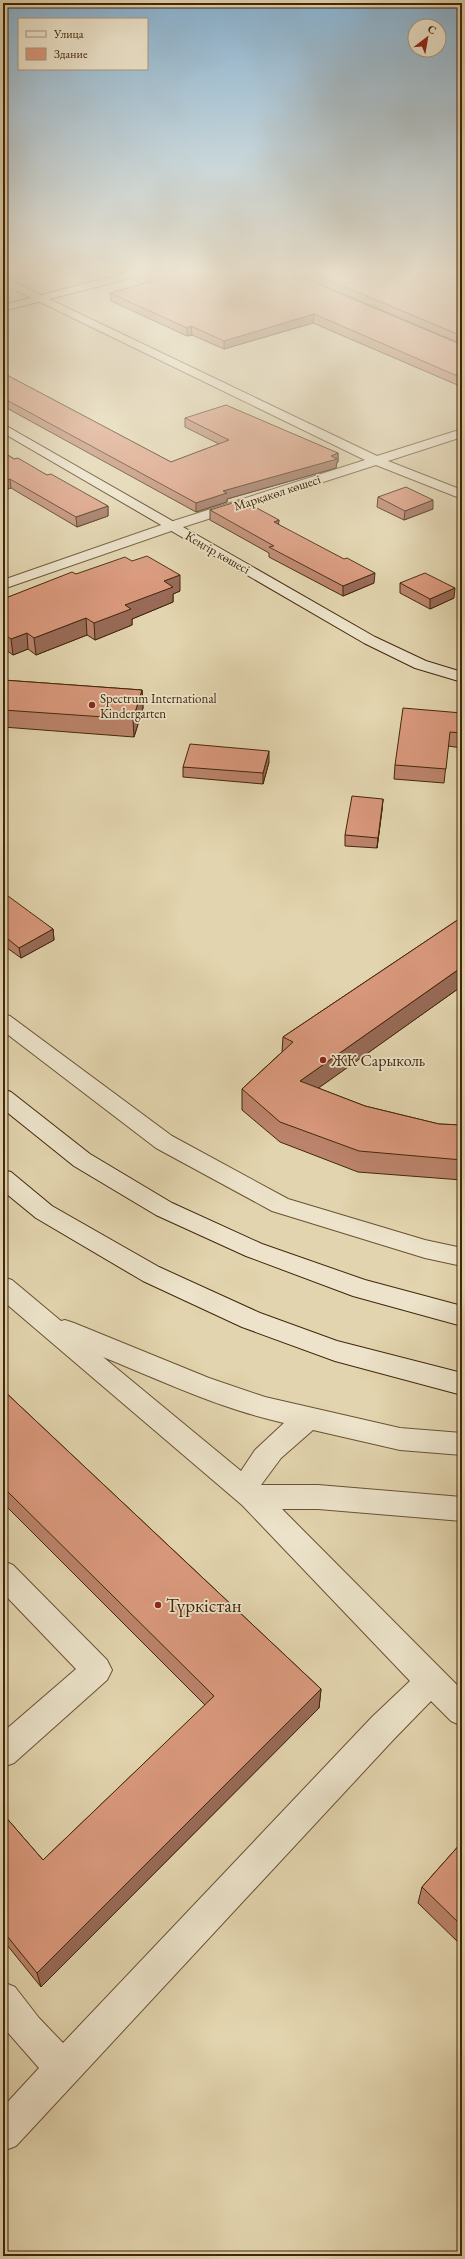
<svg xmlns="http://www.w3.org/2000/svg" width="465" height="2259" viewBox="0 0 465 2259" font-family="'EB Garamond',serif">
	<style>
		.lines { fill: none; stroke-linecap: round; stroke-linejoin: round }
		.street-casing { stroke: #6a5233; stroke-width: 2 }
		.secondary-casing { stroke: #42270a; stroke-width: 2 }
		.street { fill: #ece3ca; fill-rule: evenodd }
		.secondary { fill: #ece3ca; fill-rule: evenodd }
		.wall { fill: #bb836b; stroke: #42270a }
		.shaded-wall { fill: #986a57; stroke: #42270a }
		.building { fill: #d9987c; stroke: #42270a }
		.poi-dot { fill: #8f2418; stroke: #ece3ca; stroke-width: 1.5 }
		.labels { text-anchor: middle; stroke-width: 3.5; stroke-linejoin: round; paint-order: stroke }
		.far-street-label { font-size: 13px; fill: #42270a; stroke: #ece3ca }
		.far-poi-label { font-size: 13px; fill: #42270a; stroke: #ece3ca; text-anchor: start }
		.poi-label { font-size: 16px; fill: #42270a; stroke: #ece3ca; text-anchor: start }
		.near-poi-label { font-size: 19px; fill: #42270a; stroke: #ece3ca; text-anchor: start }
	</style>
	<rect width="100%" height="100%" fill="#e2d4ae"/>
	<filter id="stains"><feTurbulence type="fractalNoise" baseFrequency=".005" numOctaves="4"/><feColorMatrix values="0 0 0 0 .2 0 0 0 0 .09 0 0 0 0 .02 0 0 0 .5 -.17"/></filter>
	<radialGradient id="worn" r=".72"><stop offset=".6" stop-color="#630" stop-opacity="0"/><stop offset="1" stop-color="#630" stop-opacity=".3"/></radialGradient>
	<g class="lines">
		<g class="street-casing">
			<path id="street" d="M3,277l374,179 85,-27v8l-74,24 74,29v9l-86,-34 -199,64 -174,60v-9l164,-57 198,-63 -362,-176z
				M3,1014l7,2 162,120 116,63 137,41 37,8v18l-37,-8 -153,-47 -116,-63 -153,-117z
				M3,1277l9,3 49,41 4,-1 9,3 135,55 56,19 135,31 62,5v22l-62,-5 -87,-20 -32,28 -20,27h57l144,12v24l-144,-12h-36l180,181v36l-11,-5 -20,-20 -37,38 -378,407 -13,5v-44l36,-39 -36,-41v-45l12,5 24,31 24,25 309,-326 38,-36 -168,-176 -239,-204zM103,1357c59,24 118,52 181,66l-29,27 -14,21z
				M3,1561l10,4 94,95 5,10 -5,10 -93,83 -11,4v-35l73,-63 -73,-76z"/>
		</g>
		<g class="secondary-casing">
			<path id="secondary" d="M134,271h17l-1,2 -147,38v-6z
				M3,424l372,213 51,24 36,11v10l-47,-14 -51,-25 -361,-210z
				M3,1089l8,3 79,62 82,49 90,41 103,36 97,26v20l-109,-30 -107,-40 -90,-41 -82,-49 -71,-57z
				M3,1170l8,2 41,34 107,61 101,46 77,28 125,32v22l-127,-34 -93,-34 -99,-46 -107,-63 -33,-27z"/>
		</g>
		<use href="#street" class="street"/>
		<use href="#secondary" class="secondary"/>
	</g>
	<path class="wall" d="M28,271h31l-21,5z
		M113,271h15l-10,2z
		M131,271l331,74v42l-149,-64 -89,26 -32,-14 -5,1 -76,-35 -1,-8 33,-9 -11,-5z
		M288,271h174v73z
		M3,373l168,89 48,-18 -34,-17v-9l153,35v9h-1l-1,6 -109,31v3l-31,10 -193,-106z
		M3,452l11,7 33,16 61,31v10l-31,11 -66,-39 -3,1 -5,-3z
		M378,497l55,12 -29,11 -27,-13z
		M210,510l69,10 -1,4 96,59 -31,13 -74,-39v-4l-59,-33z
		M76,574l104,17 -7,3v8l-41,17v6l-37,15 -8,-5 -51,20 -8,-6 -15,6 -10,-7v-49z
		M400,583l54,15 -24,11 -30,-16z
		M3,680l139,10 1,18 -9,29 -131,-10z
		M462,713v35l-14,-2 -4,37 -50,-4 1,-14z
		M269,762l-6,22 -80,-7v-10z
		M383,799l-1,11 -5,38 -32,-2v-11z
		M3,899l50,30 1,11 -33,18 -18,-13z
		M462,917v69l-144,102 47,18 74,18 23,1v55l-104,-8 -78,-30 -38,-32v-21l40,-37 1,-15z
		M3,1390l318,299 -2,19 -278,279 -38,-47v-126l40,46 162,-155 -202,-202z
		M462,1842v104l-44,-43 4,-16z"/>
	<path class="shaded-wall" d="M38,271h21l-21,5z
		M118,271h10l-10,2z
		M314,314l-1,9 -89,26v-8z
		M191,326l1,9 -5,1v-8z
		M338,453v9h-1l-1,6 -109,31v3l-31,10v-9l27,-12z
		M10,479l1,9 -3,1 -1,-9z
		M433,500v9l-29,11 1,-9z
		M108,506v10l-31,11 -1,-10z
		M279,520l-1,9 -4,-7z
		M375,573l-1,10 -31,13v-10z
		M180,575v16l-7,3v8l-41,17v6l-37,15 -1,-17 70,-42z
		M455,588l-1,10 -24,11v-10z
		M86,618l1,17 -51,20 -2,-17z
		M27,633l1,16 -15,6 -2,-16z
		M142,690l1,18 -9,29 -1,-18z
		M269,751v11l-6,22v-11z
		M383,799l-1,11 -5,38 1,-10z
		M53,929l1,11 -33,18 -2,-10z
		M462,967v19l-163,116 1,-21z
		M321,1689l-2,19 -278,279 -4,-14z"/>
	<path class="building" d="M131,271h156l175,74v33l-148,-64 -90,27 -33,-15 -4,2 -77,-35 44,-12z
		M307,271h155v65z
		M3,373l168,89 58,-22 -44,-22 41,-13 112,48 -7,3 6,3 -114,32 4,2 -31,10 -193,-105z
		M3,452l11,7 4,-1 29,17 4,-1 57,32 -32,11 -66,-38 -3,1 -4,-2z
		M406,487l27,13 -28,11 -27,-14z
		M242,500l37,20 -5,2 70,37 3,-1 28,15 -32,13 -74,-39 5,-1 -64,-36z
		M147,556l33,19 -16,6 9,6 -48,18 6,4 -37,14 -8,-5 -52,20 -7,-5 -16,6 -8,-6v-34l69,-27 4,2 49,-17 7,4z
		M425,573l30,15 -25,11 -30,-16z
		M3,680l139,10 -9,29 -130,-9z
		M403,708l59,5v20l-12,-1 -4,37 -51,-4z
		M190,744l79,7 -6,22 -80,-6z
		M352,796l31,3 -5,39 -33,-3z
		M8,896l45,33 -34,19 -16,-13v-36z
		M462,917v50l-162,114 65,25 74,18 23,1v35l-103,-9 -79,-29 -38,-33 51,-47 -10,-5z
		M3,1390l318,299 -284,284 -34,-42v-117l40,46 171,-164 -211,-209z
		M462,1842v84l-40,-39z"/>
	<linearGradient id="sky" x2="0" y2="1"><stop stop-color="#89b4d4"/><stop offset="0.46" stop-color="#f2ecdb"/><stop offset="1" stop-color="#f2ecdb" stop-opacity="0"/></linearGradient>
	<rect width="465" height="587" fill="url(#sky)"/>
	<g class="poi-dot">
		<circle cx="92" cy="705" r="4"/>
		<circle cx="323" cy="1060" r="4"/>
		<circle cx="158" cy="1605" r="4"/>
	</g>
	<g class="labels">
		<g class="far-street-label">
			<text transform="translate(277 492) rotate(-18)" y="5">Марқакөл көшесі</text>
			<text transform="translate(218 552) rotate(30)" y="5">Кеңгір көшесі</text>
		</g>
		<g class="far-poi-label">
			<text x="100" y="703">Spectrum International<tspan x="100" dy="15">Kindergarten</tspan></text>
		</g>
		<g class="poi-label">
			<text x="331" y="1066">ЖК Сарыколь</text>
		</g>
		<g class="near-poi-label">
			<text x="166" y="1612">Түркістан</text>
		</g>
	</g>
	<rect width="465" height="2259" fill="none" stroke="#e2d4ae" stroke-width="16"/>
	<rect x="4" y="4" width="457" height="2251" fill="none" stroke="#42270a" stroke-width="2"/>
	<rect x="8" y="8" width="449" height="2243" fill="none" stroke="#42270a"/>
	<rect x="18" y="18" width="130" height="52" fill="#ece3ca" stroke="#a8987d"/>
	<rect x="26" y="31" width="20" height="6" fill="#ece3ca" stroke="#a8987d"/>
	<text x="54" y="38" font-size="12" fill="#42270a">Улица</text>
	<rect x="26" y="48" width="20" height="12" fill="#d9987c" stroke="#a8987d"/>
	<text x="54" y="58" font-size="12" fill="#42270a">Здание</text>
	<g transform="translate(427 38) rotate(31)"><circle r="19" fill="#ece3ca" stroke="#a8987d"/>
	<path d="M0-3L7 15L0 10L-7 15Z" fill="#8f2418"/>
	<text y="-6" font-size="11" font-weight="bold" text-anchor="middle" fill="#42270a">С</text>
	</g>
	<rect width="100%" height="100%" filter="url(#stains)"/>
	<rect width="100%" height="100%" fill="url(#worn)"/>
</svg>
